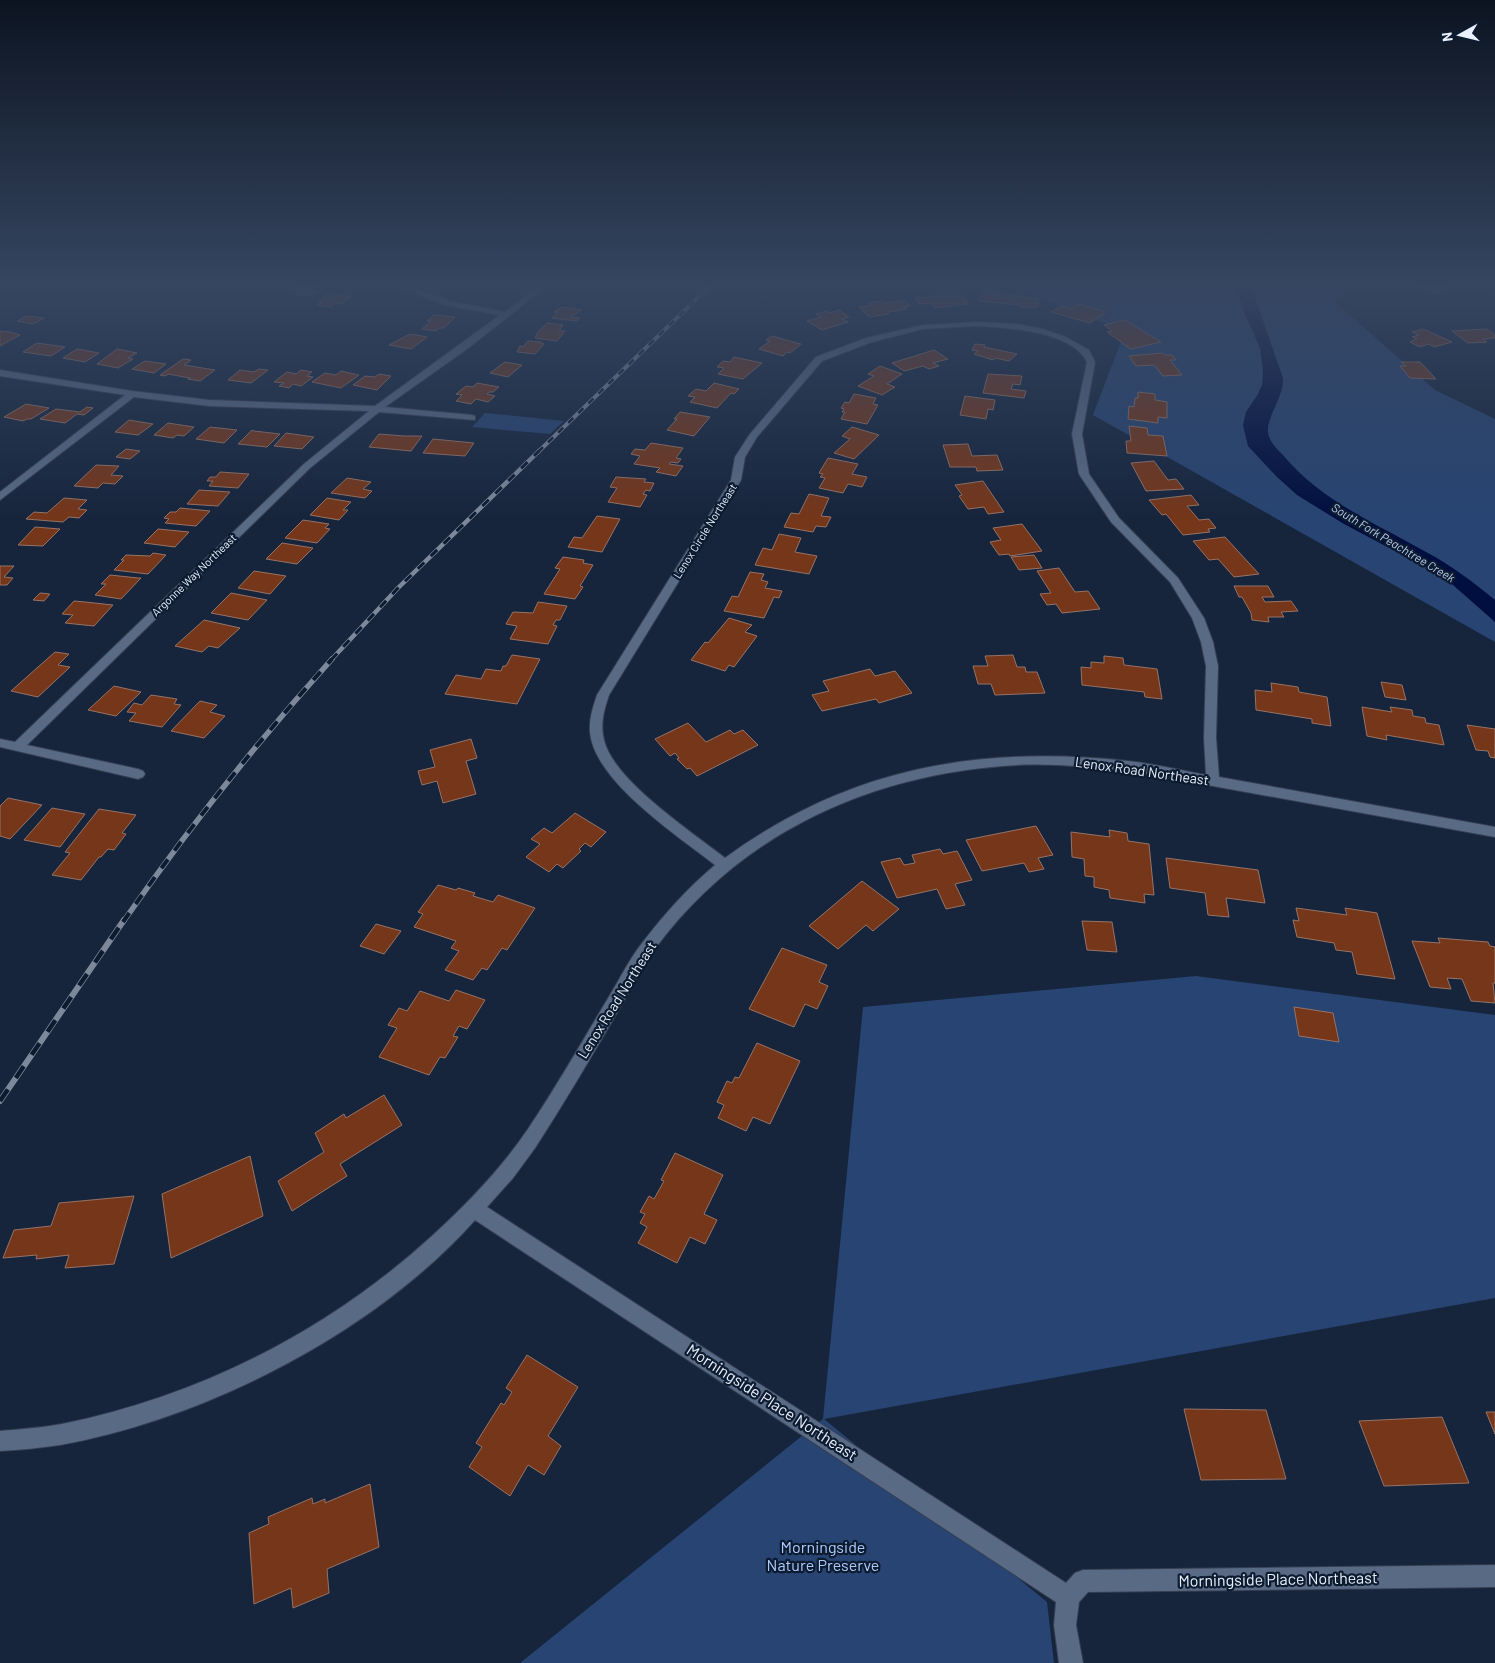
<svg xmlns="http://www.w3.org/2000/svg" width="1495" height="1663" viewBox="0 0 1495 1663" font-family="Barlow,sans-serif">
	<style>
		.green { fill: #274472 }
		.water { fill: #000f40 }
		.building { fill: #75361a; stroke: #967366 }
		.lines { fill: none; stroke-linecap: round; stroke-linejoin: round }
		.minor-casing { stroke: #363f52; stroke-width: 2 }
		.minor { fill: #596a85; fill-rule: evenodd }
		.rail-far3-casing { stroke: #7d889b; stroke-width: 4 }
		.rail-far2-casing { stroke: #7d889b; stroke-width: 4.5 }
		.rail-far1-casing { stroke: #7d889b; stroke-width: 5.5 }
		.rail-casing { stroke: #7d889b; stroke-width: 6 }
		.rail-far3 { stroke: #0d1b31; stroke-width: 2.5; stroke-dasharray: 7; stroke-linecap: butt }
		.rail-far2 { stroke: #0d1b31; stroke-width: 3; stroke-dasharray: 9; stroke-linecap: butt }
		.rail-far1 { stroke: #0d1b31; stroke-width: 4; stroke-dasharray: 11; stroke-linecap: butt }
		.rail { stroke: #0d1b31; stroke-width: 4.5; stroke-dasharray: 14; stroke-linecap: butt }
		.labels { text-anchor: middle; stroke-width: 4.5; stroke-linejoin: round; paint-order: stroke }
		.far-street-label { font-size: 11px; fill: #e9f1fe; stroke: #0d1b31 }
		.far-water-label { font-size: 12px; font-style: italic; fill: #baceef; stroke: #0d1b31 }
		.street-label { font-size: 14px; fill: #e9f1fe; stroke: #0d1b31 }
		.near-street-label { font-size: 16px; fill: #e9f1fe; stroke: #0d1b31 }
		.near-park-label { font-size: 16px; fill: #adccfd; stroke: #0d1b31 }
	</style>
	<rect width="100%" height="100%" fill="#16253c"/>
	<path class="green" d="M1009,286h341l-15,16 100,88 60,29v223l-402,-227 32,-84z
		M485,413l79,8 -14,13 -78,-7z
		M1196,976l299,39v283l-671,121 223,183 7,61h-534l303,-244 40,-412z"/>
	<path class="water" d="M1236,286h15l32,92c1,19 -17,40 -15,54 1,9 8,16 14,22 39,47 93,69 144,98 25,13 47,30 69,48v22l-51,-45 -100,-53 -47,-29 -20,-18 -29,-31 -5,-21 3,-13 12,-18 4,-9 1,-14 -3,-23 -16,-36z"/>
	<path class="building" d="M299,286h26l-10,8 -7,1 -13,-1 4,-3 -5,-1z
		M1415,286h34l-8,7z
		M981,290l57,9v8h-18v-2l-41,-4z
		M327,294h8l16,3 -9,7 -6,-1 -5,4 -14,-2 5,-3 -4,-1z
		M942,296h21l5,8 -34,4 -2,-5 -13,1 -4,-6z
		M905,300l6,6 -7,1 3,2 -19,3 1,2 -20,3 -10,-10 13,-2 -3,-2 12,-2 3,2z
		M1079,304l27,8 -16,11 -39,-11 9,-6 11,3z
		M562,307l19,3 -10,7 9,1 -4,3 -24,-3 6,-6h-4z
		M839,310l10,7 -7,2 6,3 -26,8 -15,-9 14,-4 -5,-3 11,-3 3,2z
		M434,315h2l19,2 -11,11h-5l-3,3 -14,-2 9,-8h-4z
		M27,316l17,2 -11,6 -16,-3z
		M1125,320l36,22 -30,7 -24,-17 5,-1 -8,-6z
		M547,323l16,2 -4,6h6l-8,10 -22,-3 3,-6z
		M1423,329l29,13 -18,5 -6,-3 -8,3 -10,-5 7,-3 -5,-2 7,-2 -7,-3z
		M1487,329l8,6v3l-12,1 4,3 -19,1 -16,-12z
		M0,331l10,1 10,3 -20,11z
		M410,334l17,3 -16,12 -22,-4z
		M772,336l7,2 22,6 -11,9 -3,-1 -4,4 -24,-7 11,-8 -4,-1z
		M528,341l12,1 4,2 -9,10 -18,-2 3,-6 3,1z
		M37,343l28,4 -14,9 -28,-4z
		M975,344l10,1 -1,2 33,7 -8,7 -14,-3 -2,2 -19,-6 4,-3 -6,-1z
		M77,349l22,4 -14,9 -22,-4z
		M117,349l20,4 -9,5 5,1 -15,9 -21,-4z
		M934,350l14,9 -15,4 6,3 -10,3 -6,-3 -19,5 -12,-8z
		M1163,353l2,2h7l4,5h-6l12,15 -19,1 -9,-11 -18,1 -7,-10z
		M734,357l28,6 -19,16 -25,-5 6,-6 -7,-1 6,-6 7,1z
		M183,359l8,1 -7,5 31,5 -15,11 -12,-2 2,-1 -22,-4 -2,2 -6,-1z
		M145,361l21,3 -12,9 -22,-4z
		M505,362l17,3 -14,12 -18,-4z
		M1401,362h19l16,17 -26,-1 -10,-12h6z
		M880,366l22,8 -15,10 8,3 -13,8 -24,-9 16,-10 -6,-2z
		M259,369l9,1 -17,13 -23,-3 12,-10 14,2z
		M301,370l11,2 -5,4 6,1 -12,9 -8,-2 -4,4 -10,-2 5,-3 -10,-1 13,-10 9,2z
		M341,371l18,4 -18,13 -29,-6 13,-9 11,2z
		M379,374l12,2 -14,14 -24,-5 12,-9 10,1z
		M988,374l34,2 -2,9 -7,-1 -2,5 15,2 -2,7 -41,-5z
		M477,383l22,4 -6,5h-4l-2,2 8,2 -7,6 -12,-3 -5,5 -15,-3 6,-6 -6,-1 10,-8 7,1z
		M714,383l25,6 -5,5 -3,-1 -14,15 -27,-6 5,-5 -7,-1 8,-7 10,2z
		M1138,392l17,2v6l12,2v16l-9,-1v6l-30,-4 1,-13 5,1 1,-9h3z
		M854,394l22,4 -3,6 5,1 -11,19 -26,-5 4,-7h-3l2,-3 -3,-1 4,-6 4,1z
		M965,396l30,4 -2,10 -5,-1 -2,10 -26,-4z
		M26,404l23,4 -18,11h-4l-4,2 -19,-4z
		M87,407l6,1 -9,7 -7,-1 -12,9 -25,-4 16,-10 24,3z
		M680,412l30,5 -16,19 -27,-6 10,-11h-3z
		M129,420l24,4 -15,11 -23,-3z
		M168,423l26,4 -10,9 -7,-1 -4,3 -19,-3z
		M1129,426l18,2 1,7 15,1 4,20 -40,-3 -1,-12h5z
		M210,427l27,3 -13,13 -28,-4z
		M852,427l27,8 -25,24 -20,-6 16,-14 -8,-3z
		M252,430l2,1 26,3 -13,13 -29,-3z
		M286,433l28,4 -12,12 -28,-3z
		M379,434l25,2h18l-11,15 -42,-4z
		M433,439l41,4 -9,13 -42,-3z
		M651,443l32,5 -7,10 5,1 -3,4 -7,-1 -2,2 14,2 -7,10 -20,-4 4,-4 -26,-4 6,-8 -9,-2 4,-5 10,1z
		M968,444l4,12 25,-1 6,15 -26,1 -1,-4h-26l-7,-22z
		M126,449l14,2 -10,8 -14,-2z
		M828,458l30,6 -6,10 15,3 -5,10 -14,-3 -5,9 -24,-5 6,-10 -5,-1 3,-3 -4,-1z
		M1154,461l14,19 8,-1 8,10 -38,2 -15,-28z
		M96,465l23,1 -8,9 12,1 -8,8 -12,-1 -5,5 -24,-2z
		M220,472l29,2 -11,14 -29,-2 4,-5h-6l3,-4h6z
		M616,477l30,2 -2,3 10,1 -4,8 -4,-1 -3,4 4,1 -7,12 -32,-5 9,-14 -7,-1z
		M347,478l24,4 -8,7 9,2 -7,7 -34,-5z
		M983,481l21,31 -16,2 -4,-7 -16,2 -9,-13 3,-1 -7,-10z
		M199,490l31,2 -12,14 -31,-2z
		M809,494l20,4 -8,18 10,1 -5,10 -10,-1 -3,6 -29,-5 7,-14 8,1z
		M1191,495l8,10 -12,1 12,14 10,-1 7,9 -8,1 2,3 -27,3 -17,-21 -4,1 -13,-15z
		M64,498l23,2 -9,9 9,1 -8,8 -10,-1 -6,5 -37,-3 8,-7 13,1z
		M327,498l24,4 -8,8h5l-9,10 -29,-5z
		M180,508l30,3 -14,15 -31,-3 4,-4 -5,-1 6,-6h6z
		M597,516l23,3 -18,33 -34,-5 6,-10 8,1z
		M303,520l26,4 -4,4 5,1 -13,14 -32,-5z
		M1022,524l20,27 -32,5 -1,-2 -10,1 -9,-13 11,-2 -8,-12z
		M35,527l25,2 -17,17 -25,-1z
		M158,529l31,3 -14,15 -31,-4z
		M779,534l22,4 -6,14 22,4 -8,18 -54,-9 8,-17 9,2z
		M1225,537l34,37 -25,3 -16,-18 -9,1 -16,-19z
		M282,543l31,5 -16,16 -31,-5z
		M153,553l13,2 -18,19 -34,-4 10,-10h-3l5,-5 24,1z
		M1034,555l8,13 -23,2 -8,-13z
		M563,557l21,3 -1,3 10,2 -13,21 3,1 -8,12 -31,-5 16,-25 -5,-1z
		M0,566h14l-10,11 9,1 -6,7h-7z
		M1059,568l16,24 13,-1 12,18 -38,4 -6,-9 -9,1 -7,-11 11,-1 -14,-22z
		M254,571l32,5 -16,18 -32,-6z
		M750,572l14,2 -3,6 7,2 -3,6 17,3 -3,7 -5,-1 -10,21 -40,-7 8,-15 6,1z
		M110,575l28,3h3l-20,21 -26,-4 11,-11h-5z
		M1234,586h34l6,11h-12l3,5 26,-1 7,10 -17,1 3,5h-16l1,5 -17,-2 -1,-7 -9,-16h-3z
		M40,593l10,1 -6,7 -11,-1z
		M231,593l36,7 -19,20 -37,-7z
		M74,601l11,1 28,3 -19,21 -29,-3 8,-8 -11,-1z
		M538,602l29,4 -7,14h-4l-3,5 4,1 -9,18 -38,-5 7,-13 -11,-2 7,-12 20,1z
		M729,618l23,7 -7,7 12,4 -23,31 -5,-2 -4,6 -34,-11 14,-18 3,1z
		M204,620l36,8 -22,20 -9,-2 -7,6 -27,-6z
		M55,652l14,2 -11,11 12,2 -32,30 -27,-6z
		M512,655l28,4 -23,45 -72,-10 11,-19 25,4 5,-10 15,2 2,-5h3z
		M1013,655l4,12h8l1,5h11l8,21 -50,2 -4,-11h-13l-5,-18h15l-3,-10z
		M1104,656l19,2 1,7 33,4 5,30 -17,-2 -1,-5 -62,-7 -1,-18 10,1v-6l13,1z
		M870,669l5,7 20,-5 17,22 -33,10 -3,-4 -54,12 -10,-16 17,-4 -6,-10z
		M1381,682l21,3 4,15 -21,-3z
		M1271,683l27,4 1,5 28,5 4,29 -19,-3v-4l-56,-9 -1,-20 17,2z
		M114,686l27,6 -25,24 -28,-6z
		M151,695l26,4 -3,5 7,1 -19,22 -33,-6 7,-8 -9,-1 7,-9 8,2z
		M200,701l17,4 -7,7 15,4 -21,22 -33,-7z
		M1362,707l30,5 -2,-5 22,3 1,6 12,2 1,5 13,2 5,20 -58,-10 1,5 -20,-4z
		M688,723l18,19 24,-12 4,4 9,-4 15,15 -61,31 -7,-8 -3,1 -10,-10 2,-1 -4,-5 -5,3 -15,-17z
		M1467,725l28,4v29l-5,-1 -2,-6 -12,-1z
		M471,739l6,19 -11,3 10,33 -33,9 -6,-22 -15,4 -4,-14 17,-4 -5,-17z
		M8,798l34,7 -32,34 -10,-3v-30z
		M52,808l33,6 -25,33 -36,-7z
		M99,809l37,6 -14,18 4,1 -12,16 -6,-1 -7,8h-2l-18,23 -29,-5 18,-22 -5,-1z
		M575,813l31,19 -15,15 -6,-4 -6,6 2,2 -18,17 -6,-4 -8,8 -23,-15 14,-13 -9,-5 13,-11 8,5z
		M1036,826l17,29 -15,3 6,11 -15,3 -5,-9 -42,8 -16,-31z
		M1109,830l18,3 1,8 21,3 5,51 -10,-1 1,9 -35,-5 -1,-8 -15,-3v-10l-9,-1 -1,-17 -12,-2 -1,-25 39,5z
		M940,849l3,5 14,-3 15,29 -17,4 10,21 -19,4 -9,-20 -40,9 -16,-36 19,-4 4,7 11,-2 -3,-8z
		M1166,858l92,12 7,33 -39,-5 3,19 -21,-2 -3,-22 -35,-5z
		M862,881l37,28 -26,22 -7,-6 -28,24 -29,-23z
		M438,885l18,5 2,-2 17,5 -2,3 20,6 5,-7 37,13 -28,42 -5,-2 -15,22 -5,-2 -9,12 -28,-10 14,-19 -8,-3 5,-7 -42,-14 9,-13 -5,-2z
		M1296,908l51,7 -2,-7 32,5 18,66 -38,-5 -5,-22 -16,-2 -2,-7 -37,-6 -4,-17 6,1z
		M1082,921l30,1 5,30 -30,-2z
		M376,924l25,7 -17,23 -24,-8z
		M1438,938l50,4 2,4 5,1v36h-2l2,20 -24,-2 -9,-22 -15,-1 4,11 -21,-2 -18,-46 28,2z
		M782,948l45,17 -8,17 9,4 -11,23 -12,-5 -11,23 -45,-18z
		M456,990l29,10 -18,29 -8,-3 -6,10 5,1 -13,21 -5,-1 -11,18 -50,-18 18,-29 -9,-3 11,-17 8,3 13,-20 29,10z
		M1294,1007l39,6 6,29 -40,-6z
		M757,1043l43,18 -30,63 -17,-7 -7,14 -28,-13 6,-13 -7,-3 10,-21 5,2 3,-6 4,1z
		M384,1095l18,30 -62,39 7,12 -55,35 -14,-30 46,-29 -9,-19 29,-19 2,4z
		M675,1153l48,22 -19,39 13,6 -12,24 -15,-7 -13,26 -39,-20 9,-16 -7,-4 5,-9 -5,-2 9,-16 5,3 10,-18 -3,-1z
		M250,1156l13,60 -92,42 -9,-64z
		M134,1196l-20,68 -49,4 4,-13 -33,4 1,-4 -34,3 11,-28 37,-4 8,-23z
		M527,1355l51,32 -30,49 13,10 -17,29 -16,-10 -18,31 -41,-29 13,-20 -6,-4 25,-40 3,2 8,-13 -6,-4z
		M1184,1409l82,1 20,69 -85,1z
		M1486,1412h9v22z
		M1442,1417l27,66 -85,3 -25,-65z
		M370,1484l9,63 -52,22 2,24 -36,15 -2,-20 -37,16 -5,-71 20,-9 -1,-7 44,-19 1,6 12,-5v4z"/>
	<g class="lines">
		<g class="minor-casing">
			<path id="minor" d="M396,286h11l43,15 55,11 33,-26h9l-80,63 -82,58 87,8 3,1v4l-96,-8 -69,56 -283,277 111,24 5,2 2,3 -2,3 -5,2 -138,-32v-8l15,3 289,-278 65,-53 -160,-5 -75,-9 -134,103v-8l125,-97 -125,-19v-6l132,21 77,9 166,6 125,-91 -55,-10z
				M978,322l39,2 26,5 23,8 23,13 6,12 -13,72 7,40 30,44 59,60 26,40 9,24 5,24 -2,72 3,39 276,50v10l-365,-66c-42,-4 -85,-9 -127,-5 -140,11 -265,70 -349,184 -13,17 -22,38 -33,56 -28,48 -56,96 -86,142l-22,30 -26,29 579,376 9,-10 8,-3 412,-5v22l-407,5 -9,10 -3,23 7,38h-24l-5,-38 2,-23 -581,-382c-100,112 -267,198 -415,225 -20,3 -40,5 -60,6v-20c21,-2 41,-3 62,-7 138,-28 266,-93 370,-188 35,-32 69,-67 96,-107 29,-43 55,-89 82,-134 11,-18 20,-37 33,-53 21,-28 45,-54 72,-77 -37,-29 -121,-84 -125,-133 -1,-13 3,-25 7,-37l134,-215 4,-23 15,-23 66,-77 50,-19 57,-13zM978,326c30,2 94,5 109,36l-15,72 7,40 32,48 59,60 22,36 9,24 5,24 -2,72 2,37c-26,-5 -52,-11 -78,-14 -150,-16 -280,7 -403,97 -33,-26 -112,-78 -121,-118 -4,-16 0,-30 5,-45l132,-215 4,-23 12,-20 65,-76 50,-19 51,-13z"/>
		</g>
		<use href="#minor" class="minor"/>
		<g class="rail-far3-casing">
			<path id="rail-far3" d="M538,452l172,-166"/>
		</g>
		<g class="rail-far2-casing">
			<path id="rail-far2" d="M331,660l67,-72 141,-137"/>
		</g>
		<g class="rail-far1-casing">
			<path id="rail-far1" d="M123,922c64,-92 134,-180 209,-263"/>
		</g>
		<g class="rail-casing">
			<path id="rail" d="M0,1101l124,-181"/>
		</g>
		<use href="#rail-far3" class="rail-far3"/>
		<use href="#rail-far2" class="rail-far2"/>
		<use href="#rail-far1" class="rail-far1"/>
		<use href="#rail" class="rail"/>
	</g>
	<linearGradient id="sky" x2="0" y2="1"><stop stop-color="#0c1421"/><stop offset="0.55" stop-color="#364661"/><stop offset="1" stop-color="#364661" stop-opacity="0"/></linearGradient>
	<rect width="1495" height="519" fill="url(#sky)"/>
	<g class="labels">
		<g class="far-street-label">
			<text transform="translate(705 531) rotate(-58)" y="4">Lenox Circle Northeast</text>
			<text transform="translate(194 575) rotate(-44)" y="4">Argonne Way Northeast</text>
		</g>
		<g class="far-water-label">
			<text transform="translate(1393 543) rotate(31)" y="4">South Fork Peachtree Creek</text>
		</g>
		<g class="street-label">
			<text transform="translate(1142 771) rotate(8)" y="5">Lenox Road Northeast</text>
			<text transform="translate(617 1000) rotate(-58)" y="5">Lenox Road Northeast</text>
		</g>
		<g class="near-street-label">
			<text transform="translate(772 1402) rotate(33)" y="6">Morningside Place Northeast</text>
			<text transform="translate(1278 1579) rotate(-1)" y="6">Morningside Place Northeast</text>
		</g>
		<g class="near-park-label">
			<text x="823" y="1553">Morningside<tspan x="823" dy="18">Nature Preserve</tspan></text>
		</g>
	</g>
	<g transform="translate(1460 35) rotate(262)" stroke="#0d1b31" stroke-width="4" paint-order="stroke">
	<path d="M0-4L9 19L0 12L-9 19Z" fill="#e9f1fe"/>
	<text y="-8" font-size="14" font-weight="bold" text-anchor="middle" fill="#e9f1fe">N</text>
	</g>
</svg>
